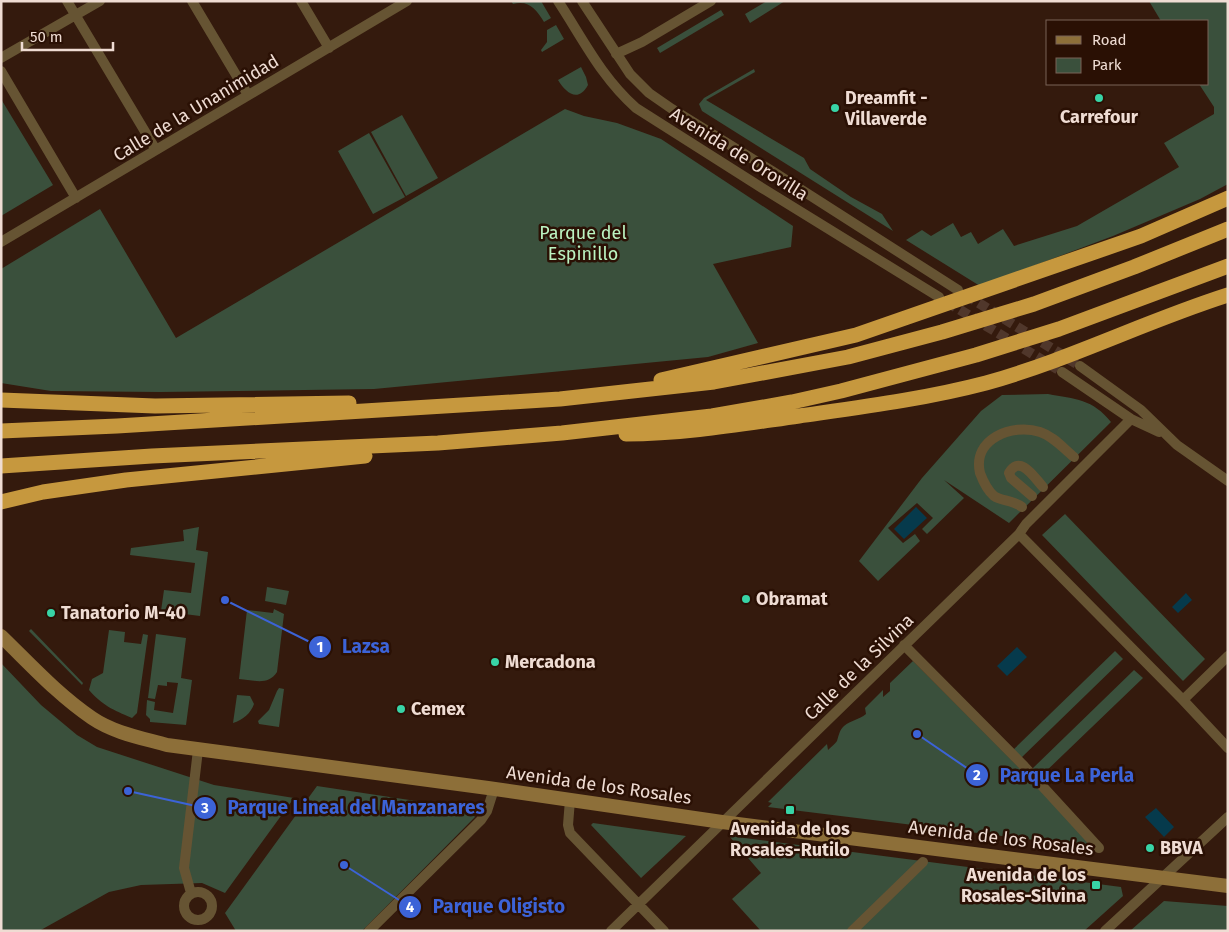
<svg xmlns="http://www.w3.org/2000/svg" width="1229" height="932" viewBox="0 0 1229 932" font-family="'Fira Sans',sans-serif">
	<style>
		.green { fill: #3a503c }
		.water { fill: #063a4c }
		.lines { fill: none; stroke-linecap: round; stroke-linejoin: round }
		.street-tunnel { stroke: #50372b; stroke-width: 10; stroke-dasharray: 10 5; stroke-linecap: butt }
		.street { stroke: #665433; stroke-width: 10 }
		.secondary { stroke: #8d6f39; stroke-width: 14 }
		.highway { stroke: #c6983e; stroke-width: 15 }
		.poi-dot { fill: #38d4a6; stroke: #2a1004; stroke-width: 2 }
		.labels { text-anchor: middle; stroke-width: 5; stroke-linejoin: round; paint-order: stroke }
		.poi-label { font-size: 18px; font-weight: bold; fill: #efdcd3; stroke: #2a1004; text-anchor: start }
		.street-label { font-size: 18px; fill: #efdcd3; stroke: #2a1004 }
		.park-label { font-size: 18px; fill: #bbf3c1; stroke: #2a1004 }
		.leader { fill: none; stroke: #3c63d7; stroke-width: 2 }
		.callout-dot { fill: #3c63d7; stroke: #2a1004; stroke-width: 2 }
		.mark-label { font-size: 15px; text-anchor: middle; font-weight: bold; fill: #fff }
		.callout-label { font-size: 19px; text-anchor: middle; font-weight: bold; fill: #3c63d7; stroke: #2a1004; stroke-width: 5; stroke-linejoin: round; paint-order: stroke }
	</style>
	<rect width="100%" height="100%" fill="#341a0d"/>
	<path class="green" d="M511,1h30l10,17 -7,4c-8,-13 -15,-22 -31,-18z
		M767,1h18l-35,22 -5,-9z
		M1149,1h79v183l-28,15 -87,37 -133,50 -74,-46 16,-10 9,6 22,-13 8,14 10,-5 7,12 25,-15 11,17 63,-20 102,-59 -15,-24 50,-29v-7l-15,-23h9v-63h-47z
		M721,10l3,5 -64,38 -3,-5z
		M556,25l8,14 -22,13 -1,-2 6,-8v-12z
		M581,67l5,10 2,8c-10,18 -22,8 -30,-5z
		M754,69l1,3 -49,28 98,58 6,11 41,28 31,17 11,17 -191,-120 -3,-7 5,-6z
		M1,99l52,86 -52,31z
		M565,109l19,7 33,7 44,16 132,87 -2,21 -78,17 45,79 -50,14 -334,32 -214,3 -109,-1 -50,-8v-114l99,-60 76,129z
		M402,115l36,63 -32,18 -35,-64z
		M369,133l36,64 -32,17 -35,-63z
		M1048,394c27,5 45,5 63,28l-102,101 -65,-43 20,18 -37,36 -5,-5 11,-11 -16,-15 -29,25 15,15 12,-9 5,7 -42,40 -19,-20 63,-83 59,-67 21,-16z
		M1065,514l140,145 -22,22 -141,-146z
		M199,527l-3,23 12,2 -8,64 -39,-5 3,-21 27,3 4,-30 -65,-8 1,-7 53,-7 -1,-11z
		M267,587l22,4 -3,14 -21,-4z
		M274,609l10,5 -7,58c-9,14 -23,8 -38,7l8,-69 26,3z
		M31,629l52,54 -1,2 -53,-54z
		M109,630l16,2 -1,10 17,2 2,-10 5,1 -11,78 -5,5c-19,-8 -30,-13 -43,-28l3,-11 11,-6z
		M156,634l30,4 -5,40 11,2 -6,45 -36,-3v-3l-4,-4 1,-15 8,2 -1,8 19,3 5,-30 -11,-1v4l-9,-1 -3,14 -7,-1z
		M1115,651l8,8 -102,99 -8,-8z
		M913,661l186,187 -331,-41 4,-4 -4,-1 59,-58 1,6c3,-3 7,-6 9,-9 2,-6 2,-10 7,-15 7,-6 15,-6 22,-12l-1,-6 18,-18v7l7,-6v-8z
		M1,663l40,42 36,30 20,12 117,38 80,13 -69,95 -23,-10 -61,2 -32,7 -70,39h-38z
		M1134,670l9,8 -103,99 -8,-8z
		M279,688l5,1 -5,38 -20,-3 -1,-3 11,-11 8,-19z
		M237,695l13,1 4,8c-3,9 -11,16 -21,19z
		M317,786l152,23 6,8 -113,114h-126l-11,-18z
		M593,823l93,13 -45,42 -50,-53z
		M729,836l392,51 2,9 -39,35h-323l-29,-32 29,-26z
		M1164,901l64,5v25h-98z"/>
	<path class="water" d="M916,507l11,11 -23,21 -10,-10z
		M1186,593l6,7 -14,13 -6,-6z
		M1017,647l10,10 -20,19 -10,-10z
		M1156,808l18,19 -10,10 -19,-20z"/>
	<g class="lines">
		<path class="street-tunnel" d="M966,295l114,71
			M947,302l115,70"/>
		<path class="street" d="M67,1l89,149
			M192,1l56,94
			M301,1l28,47
			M558,1c25,38 43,76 78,107l126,80 177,109
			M582,1l48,73 19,19 23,16 100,62 186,119
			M616,54l26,-12 69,-41
			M1,58l99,-57
			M1,71l75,127
			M1,242l406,-241
			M1080,366l61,44 36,35 51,36
			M1062,372l69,47 28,13
			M1032,496l-21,-18 -2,-5c11,-19 25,4 34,14
			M1022,507c-9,-7 -21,-6 -28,-11 -7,-6 -11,-15 -14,-23 -8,-34 32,-50 60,-41 13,4 23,16 34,25
			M1019,534l164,166 45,48
			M904,645l119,120 76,83
			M1183,700l45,-44
			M570,800l-2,25 2,8 94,98
			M184 906a14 14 0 1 1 28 0a14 14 0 1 1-28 0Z
			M191,893l-7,-25 14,-118
			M369,931l112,-111 6,-9 7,-22
			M611,931l408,-397 7,-10 105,-105
			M852,931l71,-69
			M1105,931l123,-114"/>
		<path class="secondary" d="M1,636c29,28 57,59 91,82 22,15 50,20 75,27l321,43 234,34 506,64"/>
		<path class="highway" d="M661,380l195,-45 285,-99 87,-38
			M1,400l154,6 194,-3
			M1,431l116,-5 443,-27 154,-17 134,-25 94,-25 92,-28 100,-37 94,-38
			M626,434c58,0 116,-10 173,-18 63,-9 126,-17 187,-33 83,-23 160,-62 242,-88
			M1,466l151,-10 286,-13 124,-10 150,-17 80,-14 49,-11 135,-36 83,-26 169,-63
			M1,502l42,-10 83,-12 239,-24"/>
	</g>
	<g class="poi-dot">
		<circle cx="1099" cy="98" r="5"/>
		<circle cx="835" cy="108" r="5"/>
		<circle cx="746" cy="599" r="5"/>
		<circle cx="51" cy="613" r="5"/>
		<circle cx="495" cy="662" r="5"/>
		<circle cx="401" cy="709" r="5"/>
		<rect x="785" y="805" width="10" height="10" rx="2.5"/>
		<circle cx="1150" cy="848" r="5"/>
		<rect x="1091" y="880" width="10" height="10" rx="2.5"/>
	</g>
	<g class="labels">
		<g class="poi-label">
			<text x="845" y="104">Dreamfit -<tspan x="845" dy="21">Villaverde</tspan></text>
			<text x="1099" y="123" text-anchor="middle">Carrefour</text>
			<text x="756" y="605">Obramat</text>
			<text x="61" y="619">Tanatorio M-40</text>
			<text x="505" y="668">Mercadona</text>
			<text x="411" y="715">Cemex</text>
			<text x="790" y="835" text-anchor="middle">Avenida de los<tspan x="790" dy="21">Rosales-Rutilo</tspan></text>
			<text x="1160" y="854">BBVA</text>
			<text x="1086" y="881" text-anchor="end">Avenida de los<tspan x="1086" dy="21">Rosales-Silvina</tspan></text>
		</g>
		<g class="street-label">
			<text transform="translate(196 108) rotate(-31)" y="6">Calle de la Unanimidad</text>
			<text transform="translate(739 154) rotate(32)" y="6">Avenida de Orovilla</text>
			<text transform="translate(859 667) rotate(-44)" y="6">Calle de la Silvina</text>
			<text transform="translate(599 785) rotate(8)" y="6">Avenida de los Rosales</text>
			<text transform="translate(1001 838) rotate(7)" y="6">Avenida de los Rosales</text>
		</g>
		<g class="park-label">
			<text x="583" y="239">Parque del<tspan x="583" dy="21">Espinillo</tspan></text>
		</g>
	</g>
	<path class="leader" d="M225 600L320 647M917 734L977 775M128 791L205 808M344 865L410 907"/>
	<g class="callout-dot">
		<circle cx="225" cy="600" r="5"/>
		<circle cx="917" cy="734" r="5"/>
		<circle cx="128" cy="791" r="5"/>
		<circle cx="344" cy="865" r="5"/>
		<circle cx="320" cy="647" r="12"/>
		<circle cx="977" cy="775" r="12"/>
		<circle cx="205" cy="808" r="12"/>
		<circle cx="410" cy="907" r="12"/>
	</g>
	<g class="mark-label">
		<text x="320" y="652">1</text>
		<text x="977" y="780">2</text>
		<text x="205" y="813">3</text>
		<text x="410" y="912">4</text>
	</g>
	<g class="callout-label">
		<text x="366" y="653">Lazsa</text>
		<text x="1067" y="782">Parque La Perla</text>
		<text x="356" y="814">Parque Lineal del Manzanares</text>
		<text x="499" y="913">Parque Oligisto</text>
	</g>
	<rect width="1229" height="932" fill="none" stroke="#efdcd3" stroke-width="5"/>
	<rect x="1046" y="20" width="162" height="65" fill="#2a1004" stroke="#796257"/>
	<rect x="1056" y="36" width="25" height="8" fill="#8d6f39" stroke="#796257"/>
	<text x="1092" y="45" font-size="15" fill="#efdcd3">Road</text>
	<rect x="1056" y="58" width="25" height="15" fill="#3a503c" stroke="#796257"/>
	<text x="1092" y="70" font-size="15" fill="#efdcd3">Park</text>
	<path d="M22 42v8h91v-8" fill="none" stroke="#efdcd3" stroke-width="2.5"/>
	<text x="30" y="42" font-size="15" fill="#efdcd3" stroke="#2a1004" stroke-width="4" paint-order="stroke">50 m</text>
</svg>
